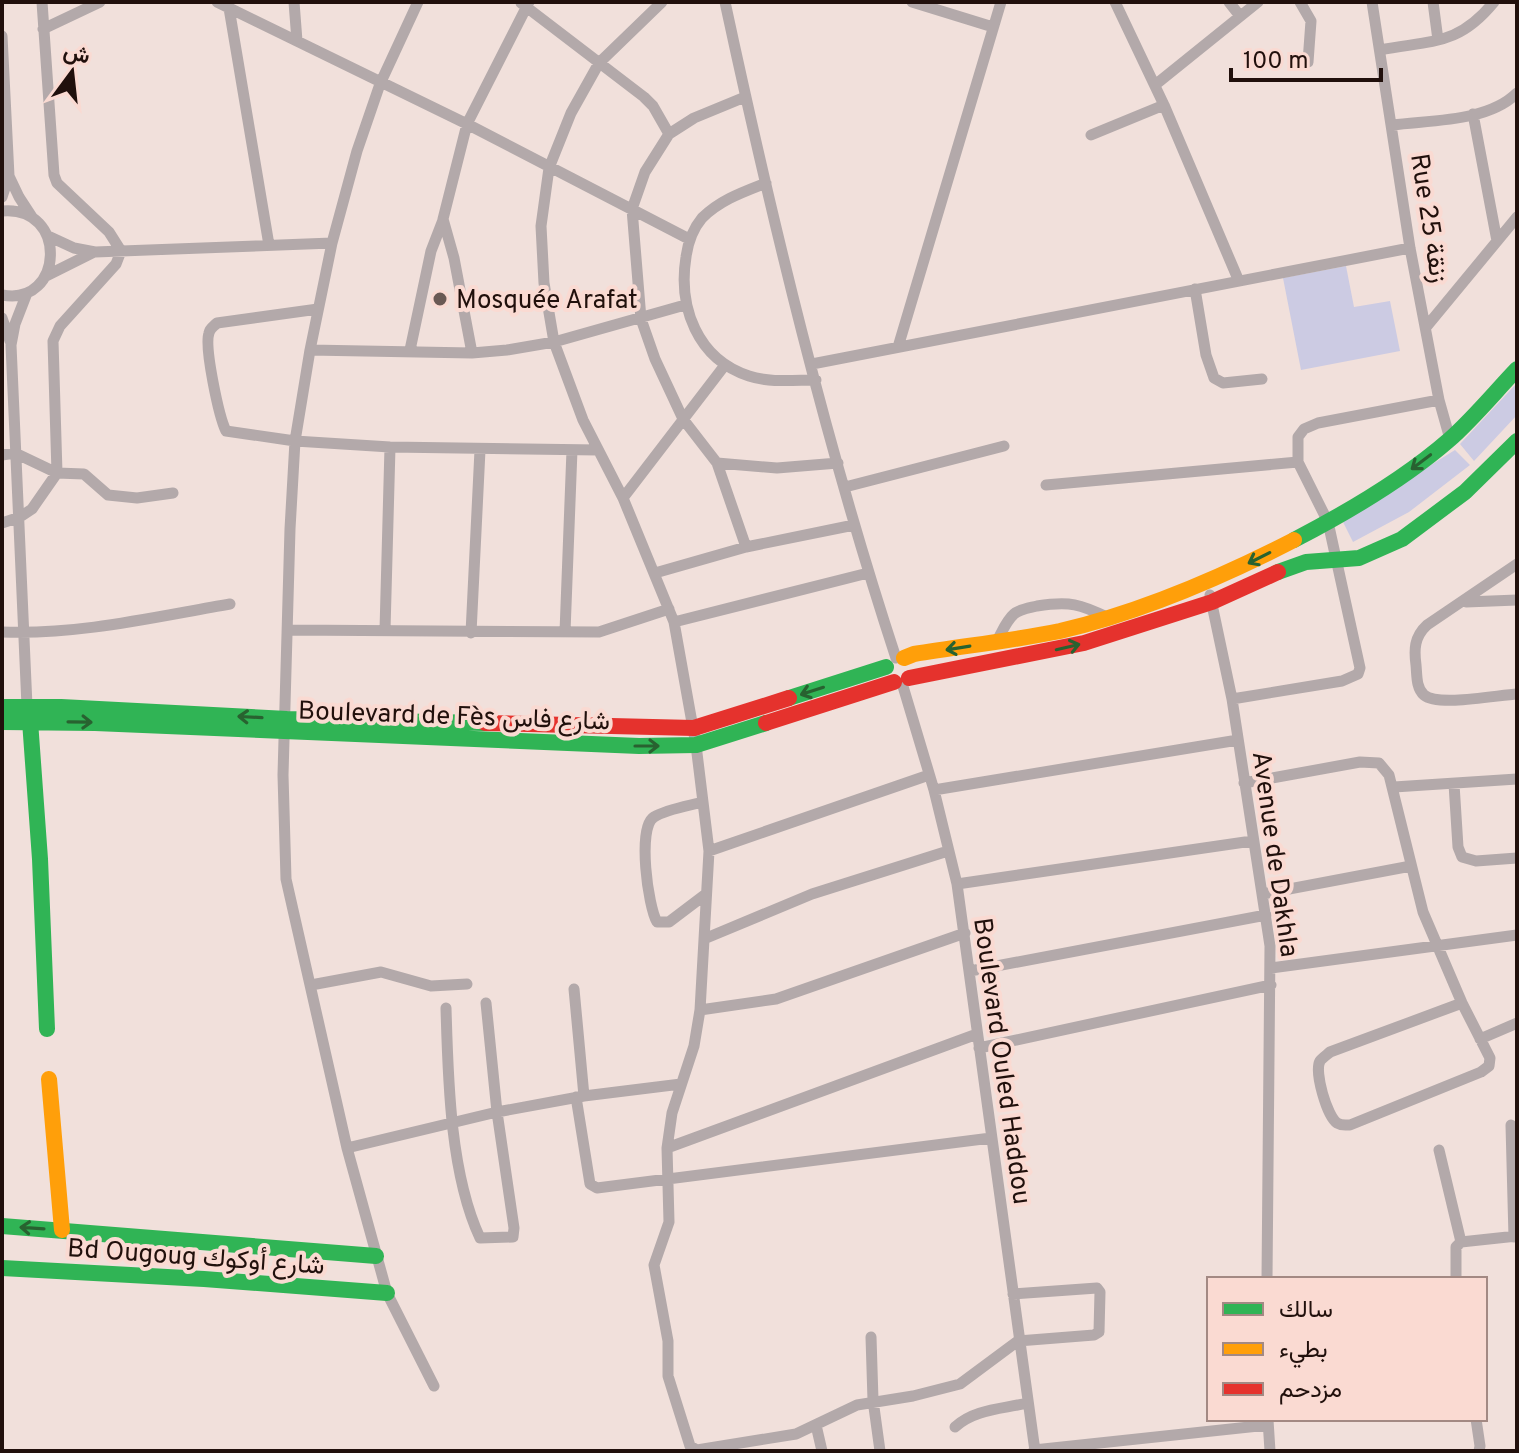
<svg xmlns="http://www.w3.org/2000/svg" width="1519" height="1453" viewBox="0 0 1519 1453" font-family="Overpass,Vazirmatn,sans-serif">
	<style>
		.green { fill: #cccbe3 }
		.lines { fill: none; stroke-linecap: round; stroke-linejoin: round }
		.street { stroke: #b3a9aa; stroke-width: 11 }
		.fast { stroke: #30b455; stroke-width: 16 }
		.slow { stroke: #ff9f0a; stroke-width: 16 }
		.jam { stroke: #e5322d; stroke-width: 16 }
		.oneway { stroke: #286230 }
		.poi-dot { fill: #6a5954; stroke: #fadad2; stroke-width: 3 }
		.labels { text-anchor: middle; stroke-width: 8; stroke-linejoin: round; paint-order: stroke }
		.street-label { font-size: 26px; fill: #21100c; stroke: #fadad2 }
		.poi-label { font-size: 26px; fill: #21100c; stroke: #fadad2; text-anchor: start }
	</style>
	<rect width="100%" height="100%" fill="#f1e0db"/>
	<path class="green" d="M1346,266l8,41 36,-6 10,50 -99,19 -18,-92z
		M1517,383v32l-43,46 -14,-17z
		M1455,450l15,15 -61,47 -56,30 -11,-22z"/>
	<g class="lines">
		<path class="street" d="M217,2l250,122 222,115
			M294,2l3,39
			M418,2l-38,82 -23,67 -25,92 -22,107 -15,91 -5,88 -7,246 3,104 61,269 40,145 47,93
			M662,2l-63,61 -28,50 -22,55 -8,58 3,57 10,59 29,78 40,78 51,124 22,123 13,106 -9,159 -6,36 -22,67 -5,35 2,74 -15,43 14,76v35l22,70 7,4 99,-16 61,-29 56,-9 47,-12 58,-43 76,-6 5,-3 1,-40 -3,-4 -84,6
			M725,2c47,218 101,443 171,656
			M912,2l81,25
			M1115,2l49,103 74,174
			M1229,2l11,14
			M1300,2l11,19 -3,41
			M1372,2l38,246 29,152 11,39
			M1433,2l5,38
			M521,3l123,94 9,9 16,28
			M229,8l40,237
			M43,29l57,-27
			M2,36l7,140 10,21 13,20
			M1380,50c52,-10 78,-4 114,-48
			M1155,85l103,-83
			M745,97l-51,21 -25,16 -24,38 -13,37 9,110 14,40 28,60 34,44 60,5 61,-5
			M1473,114l24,127
			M1393,125c38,-5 95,-3 124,-32
			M1091,135l73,-30
			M766,183c-23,9 -46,17 -64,35 -10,12 -14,24 -16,39 -8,50 11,102 63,119 21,7 46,4 67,4
			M2,197l7,-21
			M2,211c67,-6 62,96 0,84
			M48,236l26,12 21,4 237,-9
			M46,276l48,-24
			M1195,289l11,66 8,23 9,5 39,-4
			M318,309l-101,14c-4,4 -7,5 -8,10 -5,14 10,84 17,98l69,10 95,6 208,3
			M2,318l8,23
			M1427,326l90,-109
			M898,347l103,-345
			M310,350l162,3 35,-3 47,-8 131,-37
			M410,350l21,-99 12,-31
			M472,353l-18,-95 -11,-39 24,-95 62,-122
			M812,364l598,-116
			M2,455l13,-2 42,20 27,1 24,21 29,3 36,-5
			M717,463l29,84
			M1046,485l252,-23
			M845,487l159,-41
			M623,498l102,-133
			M2,523l18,-6 12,-8 25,-36 -4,-132 7,-15 56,-62 5,-13 -12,-19 -52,-49 -3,-8 -12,-173
			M1517,564l-90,61c-13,12 -13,25 -11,40 1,10 0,23 8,30 14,12 74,0 93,-1
			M655,573l91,-26 108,-22
			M1210,595l22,104 38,247 -3,333
			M1466,602l51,-2
			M674,622l194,-49
			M288,630l311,2 70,-23
			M385,630l5,-183
			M2,632c77,3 152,-15 228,-28
			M565,632l7,-182
			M471,633l9,-183
			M997,641c5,-9 9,-20 17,-27 6,-5 15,-6 23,-8 33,-5 43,-2 72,12
			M902,683l32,107 23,94 78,567
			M1232,699l110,-18 16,-7 2,-6 -32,-146 -30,-60v-25l6,-8 14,-6 121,-23
			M27,706l-16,-361 4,-21 12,-31
			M1244,783l116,-21 19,1 10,12 34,137 39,91 28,55 -1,8 -8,6 -131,53c-6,0 -8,1 -13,-2 -10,-7 -23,-51 -17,-62 2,-3 8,-7 10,-9l132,-49
			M1454,784l4,63 4,10 14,4 41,-3
			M1394,787l123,-8
			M934,790l304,-50
			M703,802c-15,4 -36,7 -49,15 -17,10 -6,90 3,105h12l37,-28
			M709,851l220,-76
			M957,884l295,-43
			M1263,894l148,-28
			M704,939l108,-45 136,-43
			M1271,968l246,-33
			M970,971l296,-56
			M311,985l70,-13 50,14 36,-2
			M574,989l10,107
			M446,1008c2,71 4,166 34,230l33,-1 1,-9 -17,-116 -11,-109
			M700,1010l76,-11 189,-66
			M1480,1039l37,-16
			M979,1048l292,-63
			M576,1097l14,87 7,4 394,-50
			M1511,1125l3,112
			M347,1148l150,-36 87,-16 97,-12
			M667,1148l310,-114
			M1439,1150l22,92 -5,5v32
			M1461,1242l56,-6
			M871,1337l2,63 7,51
			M1476,1419l4,27 -1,5
			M1268,1420l2,31
			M816,1425l6,26
			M955,1427c19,-18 48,-18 72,-24
			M1034,1450l234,-25"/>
		<path class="fast" d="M1294,540c54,-28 109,-60 155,-100 24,-21 46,-48 68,-71
			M1278,572l28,-10 53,-4 43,-19 63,-47 52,-51
			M789,698l97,-31
			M2,707h59l226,12 198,4
			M30,721l10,138 7,170
			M2,722l93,1 544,23 57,-1 70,-22
			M2,1226l374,30
			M2,1268l202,11 183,14"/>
		<path class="slow" d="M904,658l10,-4c48,-8 98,-13 146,-23 82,-19 160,-53 234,-91
			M49,1079l13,151"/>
		<path class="jam" d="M909,678l175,-35 128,-41 66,-30
			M485,723l209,5 95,-30
			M766,723l128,-41"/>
	</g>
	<defs><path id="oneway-shaft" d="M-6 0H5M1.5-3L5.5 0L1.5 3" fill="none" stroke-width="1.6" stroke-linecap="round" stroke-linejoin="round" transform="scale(2)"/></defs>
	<g class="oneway">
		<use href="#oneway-shaft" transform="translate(1421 462) rotate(143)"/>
		<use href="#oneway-shaft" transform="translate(1259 558) rotate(153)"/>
		<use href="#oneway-shaft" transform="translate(1068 647) rotate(-13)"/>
		<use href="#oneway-shaft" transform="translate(958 648) rotate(171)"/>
		<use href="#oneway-shaft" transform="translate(812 691) rotate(162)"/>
		<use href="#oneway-shaft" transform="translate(250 717) rotate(-177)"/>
		<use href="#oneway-shaft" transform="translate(80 722) rotate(1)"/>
		<use href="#oneway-shaft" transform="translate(647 746)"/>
		<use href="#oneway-shaft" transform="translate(32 1228) rotate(-176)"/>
	</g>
	<circle class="poi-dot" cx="440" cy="299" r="8"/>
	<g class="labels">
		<g class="street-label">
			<text transform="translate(1430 218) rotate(81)" y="9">Rue 25 زنقة</text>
			<text transform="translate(454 715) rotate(2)" y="9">Boulevard de Fès شارع فاس</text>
			<text transform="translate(1276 854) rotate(82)" y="9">Avenue de Dakhla</text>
			<text transform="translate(1003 1061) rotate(82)" y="9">Boulevard Ouled Haddou</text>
			<text transform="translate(196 1256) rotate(4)" y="9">Bd Ougoug شارع أوكوك</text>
		</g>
		<g class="poi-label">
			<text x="456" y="308">Mosquée Arafat</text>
		</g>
	</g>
	<rect width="1519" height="1453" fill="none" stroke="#21100c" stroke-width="8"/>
	<rect x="1207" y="1277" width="280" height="144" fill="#fadad2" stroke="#a38983" stroke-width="2"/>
	<rect x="1223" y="1303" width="40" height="12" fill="#30b455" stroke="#a38983" stroke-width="2"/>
	<text x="1279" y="1317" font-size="24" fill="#21100c">سالك</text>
	<rect x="1223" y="1343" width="40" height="12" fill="#ff9f0a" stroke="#a38983" stroke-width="2"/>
	<text x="1279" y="1357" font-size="24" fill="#21100c">بطيء</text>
	<rect x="1223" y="1383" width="40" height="12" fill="#e5322d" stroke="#a38983" stroke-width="2"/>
	<text x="1279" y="1397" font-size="24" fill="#21100c">مزدحم</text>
	<g transform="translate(72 72) rotate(15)" stroke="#fadad2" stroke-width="6" paint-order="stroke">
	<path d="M0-6L14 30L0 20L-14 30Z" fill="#21100c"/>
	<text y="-12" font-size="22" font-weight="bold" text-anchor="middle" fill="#21100c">ش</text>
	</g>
	<path d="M1231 68v12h150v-12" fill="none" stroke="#21100c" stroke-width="4"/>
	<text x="1243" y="68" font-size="24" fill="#21100c" stroke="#fadad2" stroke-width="6" paint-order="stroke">100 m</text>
</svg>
